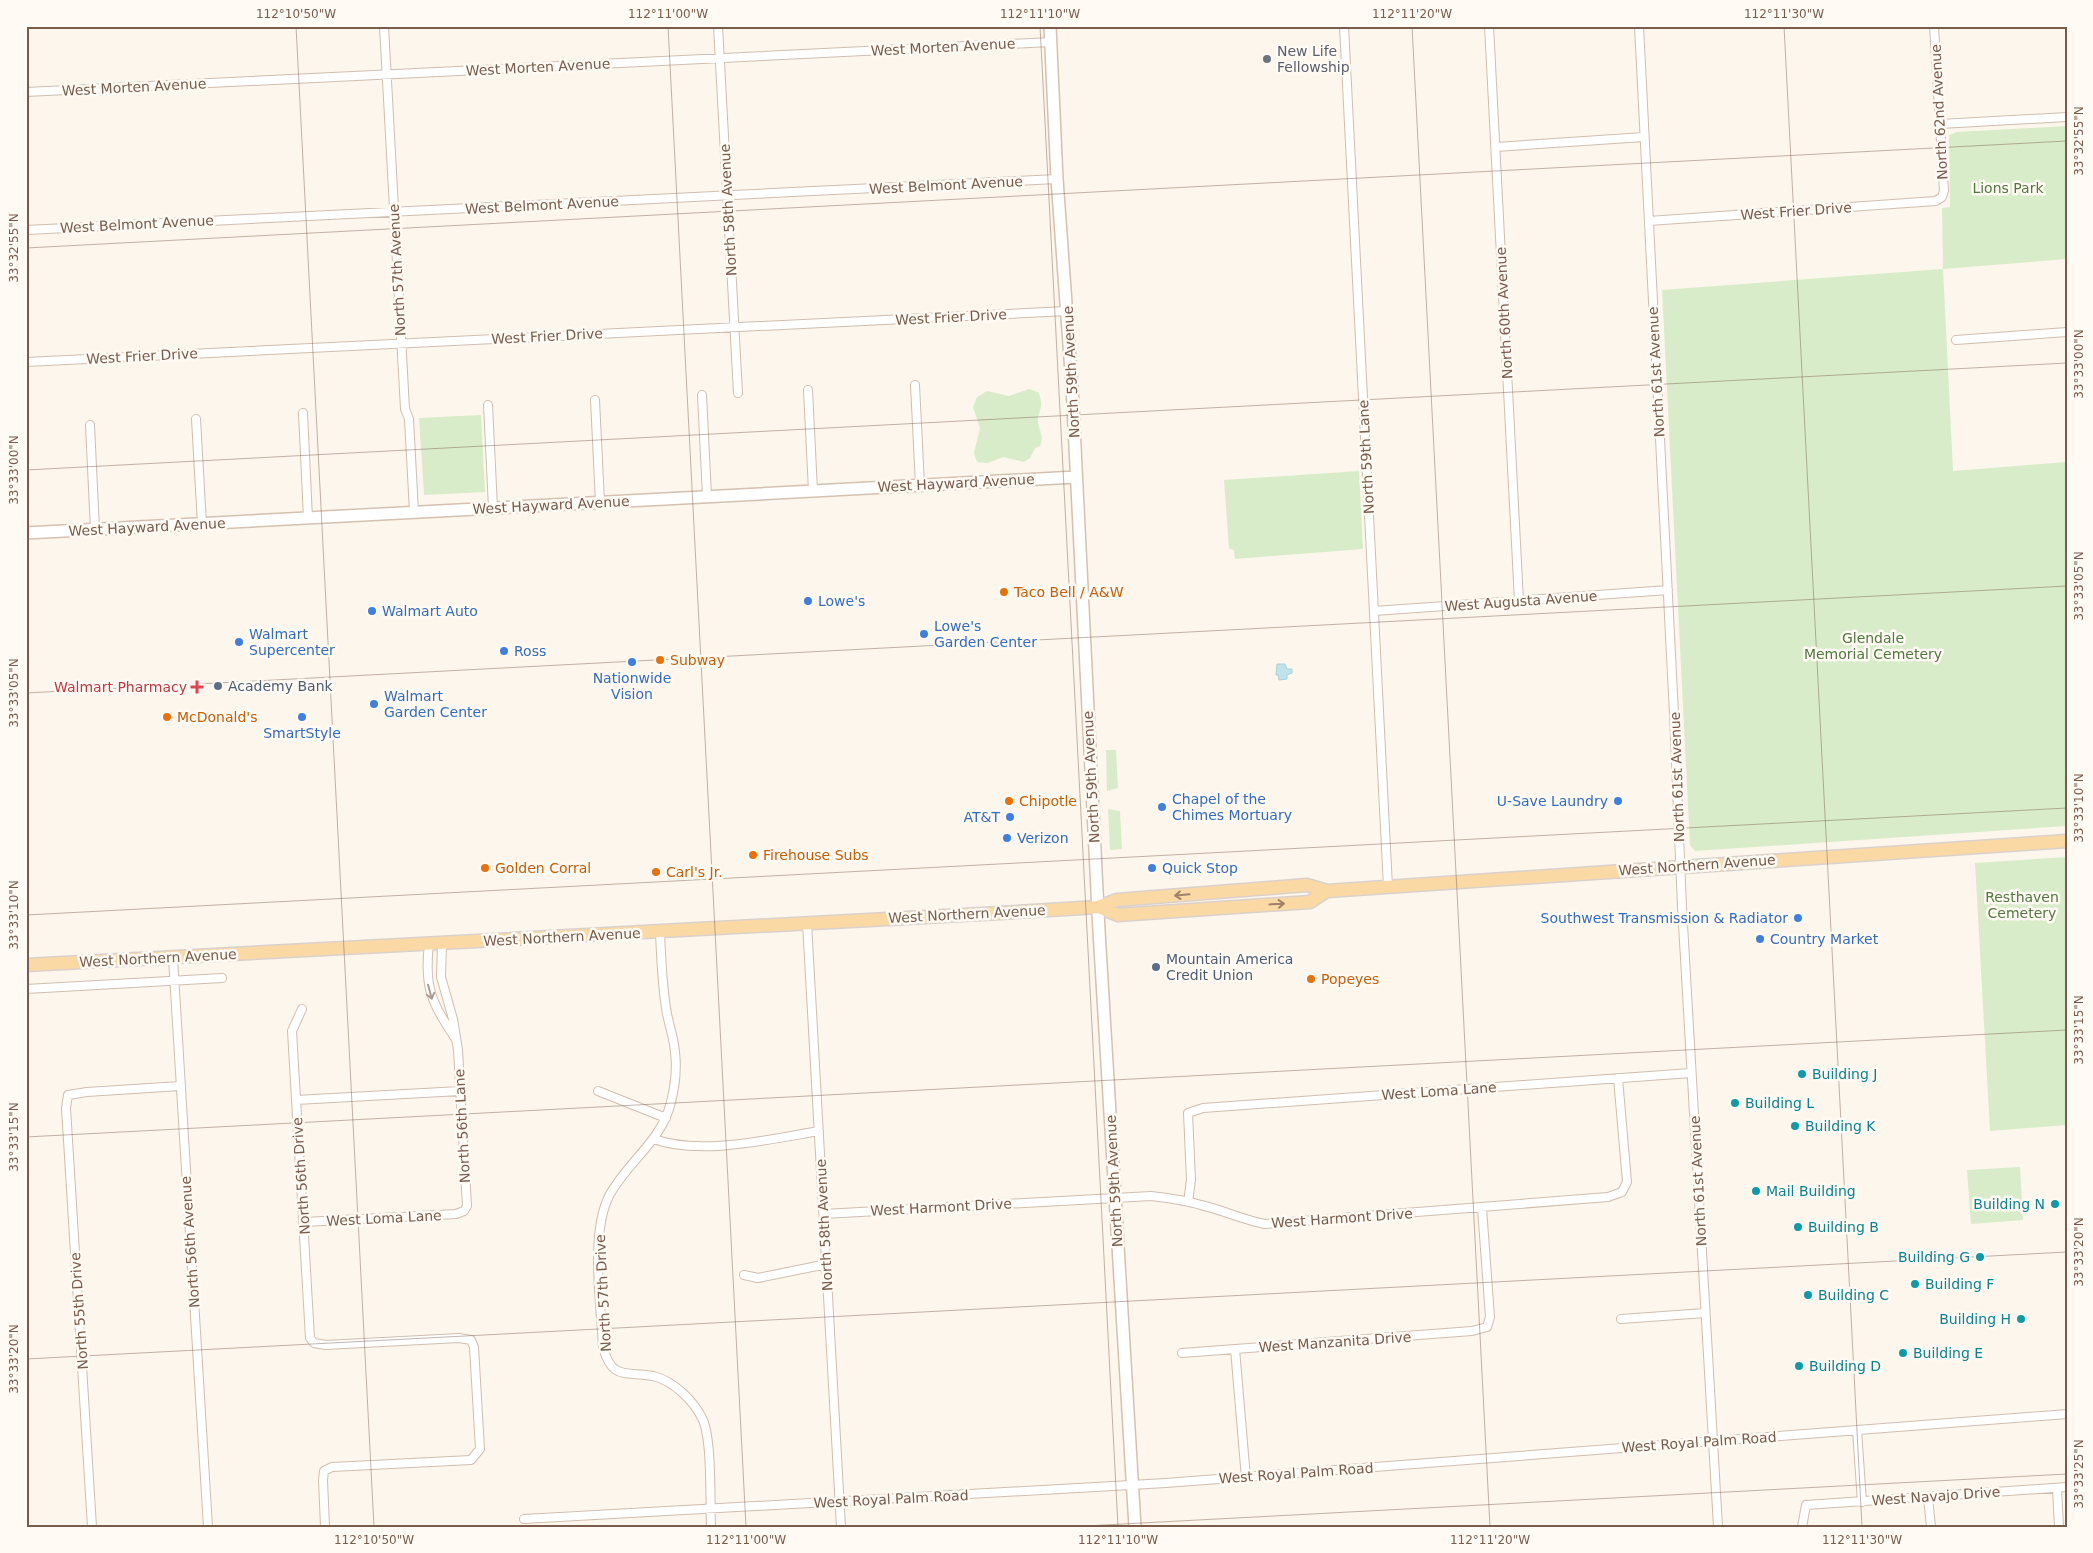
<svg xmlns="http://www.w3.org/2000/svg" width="2093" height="1553" viewBox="0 0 2093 1553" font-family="'DejaVu Sans',sans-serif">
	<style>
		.green { fill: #d8ecc9 }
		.water { fill: #bfe3e8; stroke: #a5d3da }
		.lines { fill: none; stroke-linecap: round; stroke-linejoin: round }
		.street-casing { stroke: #d1beb0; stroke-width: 10 }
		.secondary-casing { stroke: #d6c0b0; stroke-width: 14 }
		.primary-casing { stroke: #dad1cd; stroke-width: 15 }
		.street { stroke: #fff; stroke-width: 8 }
		.secondary { stroke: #fff; stroke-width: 11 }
		.primary { stroke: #fbd9a5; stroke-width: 12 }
		.oneway { stroke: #a18267 }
		.oneway2 { stroke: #af9d94 }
		.ticks { fill: none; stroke: #7a5c4d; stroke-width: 1; stroke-opacity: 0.45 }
		.worship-dot { fill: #6b7280; stroke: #fffaf3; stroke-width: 2 }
		.food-dot { fill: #e8710a; stroke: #fffaf3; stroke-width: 2 }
		.shop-dot { fill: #3f7fe0; stroke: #fffaf3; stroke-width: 2 }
		.service-dot { fill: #5c6f8a; stroke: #fffaf3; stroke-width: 2 }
		.health-dot { fill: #e0444e; stroke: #fffaf3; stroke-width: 2 }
		.culture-dot { fill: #0f9aa8; stroke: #fffaf3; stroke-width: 2 }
		.labels { text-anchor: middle; stroke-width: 5; stroke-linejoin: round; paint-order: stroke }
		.street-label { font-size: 14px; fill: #7a5c4d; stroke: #fffaf3 }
		.worship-label { font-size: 14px; fill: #5b616d; stroke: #fffaf3; text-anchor: start }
		.park-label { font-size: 14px; fill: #537a41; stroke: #fffaf3 }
		.food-label { font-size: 14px; fill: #c56008; stroke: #fffaf3; text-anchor: start }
		.shop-label { font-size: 14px; fill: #366cbe; stroke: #fffaf3; text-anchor: start }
		.service-label { font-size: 14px; fill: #4e5e75; stroke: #fffaf3; text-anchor: start }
		.health-label { font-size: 14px; fill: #be3a42; stroke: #fffaf3; text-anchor: end }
		.culture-label { font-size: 14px; fill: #0d838f; stroke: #fffaf3; text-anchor: start }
		.neatline { fill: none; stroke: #7a5c4d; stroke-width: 2 }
		.ticks-label { font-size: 12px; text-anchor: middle; fill: #7a5c4d }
	</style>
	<rect width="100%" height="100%" fill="#fdf6ec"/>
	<path class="green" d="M2067,126v133l-124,10 10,202 114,-9v364l-372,25 -5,-6 -28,-555 281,-21 -1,-61 8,-1 -1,-72 8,-3z
		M1029,389l9,3c8,16 -2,21 0,31 2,9 6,14 2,23l-5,2 -5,10 -6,4 -21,-5 -15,6 -11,-1 -3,-9 6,-25 -7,-21 4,-10 10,-6 22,5z
		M481,415l4,77 -61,3 -5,-77z
		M1359,471l4,78 -128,10 -1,-9 -5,-1 -5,-69z
		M1106,750h10l2,38 -11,3z
		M1108,809l12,2 2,38 -12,1z
		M2067,857v268l-77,6 -15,-268z
		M2020,1167l3,53 -52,4 -4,-54z"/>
	<path class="water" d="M1277,664h8l2,5h5v4l-5,2v4l-8,1 -1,-5h-2z"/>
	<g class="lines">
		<g class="street-casing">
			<path id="street" d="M384,26l21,383 4,10 5,93
				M718,26l20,367
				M1344,26l44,861
				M1489,26l30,575
				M1639,26l35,688 8,193 36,620
				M26,92l1025,-50
				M1940,124l127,-7
				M1496,147l148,-10
				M1649,221l287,-20 6,-4 2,-6 -10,-165
				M26,230l1031,-51
				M1956,340l111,-8
				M26,362l1041,-51
				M915,385l5,100
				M808,390l5,101
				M702,395l5,101
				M595,400l5,102
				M488,405l5,103
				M303,413l5,105
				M196,419l6,105
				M90,425l5,105
				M1374,611l294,-21
				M807,923l34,604
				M660,932c1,25 2,50 6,76 2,15 8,29 9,44 2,16 0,34 -4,50 -9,39 -44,60 -62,94 -19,38 -8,108 -6,151 9,34 23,24 50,29 21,5 41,25 50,44 9,21 7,81 8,107
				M429,943c-5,45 2,58 26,95
				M173,958l35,569
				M26,989l196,-11
				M302,1009l-10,22 18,307 4,5 12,2 133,-7 12,2 3,7 6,102 -9,11 -139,7 -8,4 -1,9 2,47
				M598,1091l68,27
				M296,1100l164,-9
				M654,1139c45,17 118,0 165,-8
				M1188,1202l3,-22 -3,-67 15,-5 488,-35
				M824,1214l327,-18c17,2 34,4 50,9 22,5 42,15 64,19l343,-27 14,-5 5,-10 -9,-104
				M304,1222l152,-8 8,-3 3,-5 -9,-156 -5,-31 -12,-42 1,-34
				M744,1275l14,3 69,-14
				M1621,1319l84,-6
				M1235,1349l11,129
				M1182,1353l290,-22 15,-4 3,-10 -8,-109
				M1857,1430l5,72
				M2057,1488l2,39
				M1928,1497l3,30
				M524,1519l642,-36 901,-69
				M92,1527l-26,-419 2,-13 19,-3 93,-6
				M1802,1527l4,-22 261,-18"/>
		</g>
		<g class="secondary-casing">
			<path id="secondary" d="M1050,26l7,153 15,207 27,545 36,596
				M26,533l1050,-56"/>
		</g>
		<g class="primary-casing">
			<path id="primary" d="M1098,907l20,8 192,-13 17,-11
				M26,965l974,-52 98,-6 19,-7 190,-15 20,6 740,-50"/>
		</g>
		<use href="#street" class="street"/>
		<use href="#secondary" class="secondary"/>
		<use href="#primary" class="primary"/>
	</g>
	<defs><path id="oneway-shaft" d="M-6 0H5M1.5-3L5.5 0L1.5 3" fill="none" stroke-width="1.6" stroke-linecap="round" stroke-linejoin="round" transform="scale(1.25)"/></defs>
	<g class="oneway">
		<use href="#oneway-shaft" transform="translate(1182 895) rotate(175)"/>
		<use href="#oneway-shaft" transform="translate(1277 904) rotate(-3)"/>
	</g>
	<use class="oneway2" href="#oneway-shaft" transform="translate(430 992) rotate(75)"/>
	<path class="ticks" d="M296,26l78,1501M668,26l78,1501M1040,26l78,1501M1412,26l78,1501M1784,26l78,1501M26,248l2041,-107M26,470l2041,-107M26,693l2041,-107M26,915l2041,-107M26,1137l2041,-107M26,1359l2041,-107M1066,1527l1001,-53"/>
	<circle class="worship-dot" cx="1267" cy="59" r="5"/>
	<g class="food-dot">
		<circle cx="1004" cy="592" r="5"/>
		<circle cx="660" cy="660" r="5"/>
		<circle cx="167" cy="717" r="5"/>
		<circle cx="1009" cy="801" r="5"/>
		<circle cx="753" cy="855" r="5"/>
		<circle cx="485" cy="868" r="5"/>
		<circle cx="656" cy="872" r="5"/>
		<circle cx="1311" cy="979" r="5"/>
	</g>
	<g class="shop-dot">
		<circle cx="808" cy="601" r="5"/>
		<circle cx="372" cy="611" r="5"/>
		<circle cx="924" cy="634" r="5"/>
		<circle cx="239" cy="642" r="5"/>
		<circle cx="504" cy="651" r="5"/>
		<circle cx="632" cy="662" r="5"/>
		<circle cx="374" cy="704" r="5"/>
		<circle cx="302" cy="717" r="5"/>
		<circle cx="1618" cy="801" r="5"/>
		<circle cx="1162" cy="807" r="5"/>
		<circle cx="1010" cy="817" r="5"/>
		<circle cx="1007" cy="838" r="5"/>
		<circle cx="1152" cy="868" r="5"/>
		<circle cx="1798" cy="918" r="5"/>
		<circle cx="1760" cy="939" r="5"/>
	</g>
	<g class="service-dot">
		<circle cx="218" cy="686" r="5"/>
		<circle cx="1156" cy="967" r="5"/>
	</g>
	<path class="health-dot" d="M194.5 679.5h5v5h5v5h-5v5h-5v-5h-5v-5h5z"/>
	<g class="culture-dot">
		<circle cx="1802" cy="1074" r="5"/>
		<circle cx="1735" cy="1103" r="5"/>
		<circle cx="1795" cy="1126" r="5"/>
		<circle cx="1756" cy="1191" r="5"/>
		<circle cx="2055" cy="1204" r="5"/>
		<circle cx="1798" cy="1227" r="5"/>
		<circle cx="1980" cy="1257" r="5"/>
		<circle cx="1915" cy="1284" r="5"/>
		<circle cx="1808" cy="1295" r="5"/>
		<circle cx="2021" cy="1319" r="5"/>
		<circle cx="1903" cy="1353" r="5"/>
		<circle cx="1799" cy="1366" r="5"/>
	</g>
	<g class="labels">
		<g class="street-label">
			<text transform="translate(943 47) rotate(-3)" y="5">West Morten Avenue</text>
			<text transform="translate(538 67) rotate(-3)" y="5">West Morten Avenue</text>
			<text transform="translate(134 87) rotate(-3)" y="5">West Morten Avenue</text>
			<text transform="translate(1939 112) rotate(-93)" y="5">North 62nd Avenue</text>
			<text transform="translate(946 185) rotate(-3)" y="5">West Belmont Avenue</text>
			<text transform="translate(542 205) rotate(-3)" y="5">West Belmont Avenue</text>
			<text transform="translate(728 210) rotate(-93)" y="5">North 58th Avenue</text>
			<text transform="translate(1796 211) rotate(-4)" y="5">West Frier Drive</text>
			<text transform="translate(137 224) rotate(-3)" y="5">West Belmont Avenue</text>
			<text transform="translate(397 270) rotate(-93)" y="5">North 57th Avenue</text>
			<text transform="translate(1504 313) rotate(-93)" y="5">North 60th Avenue</text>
			<text transform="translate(951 317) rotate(-3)" y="5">West Frier Drive</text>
			<text transform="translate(547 336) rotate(-3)" y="5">West Frier Drive</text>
			<text transform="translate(142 356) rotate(-3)" y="5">West Frier Drive</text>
			<text transform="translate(1071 372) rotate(-93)" y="5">North 59th Avenue</text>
			<text transform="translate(1656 372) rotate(-93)" y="5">North 61st Avenue</text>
			<text transform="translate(1366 457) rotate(-93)" y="5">North 59th Lane</text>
			<text transform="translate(956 483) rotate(-3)" y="5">West Hayward Avenue</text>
			<text transform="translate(551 505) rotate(-3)" y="5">West Hayward Avenue</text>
			<text transform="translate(147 527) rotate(-3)" y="5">West Hayward Avenue</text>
			<text transform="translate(1521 601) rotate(-4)" y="5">West Augusta Avenue</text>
			<text transform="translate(1091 777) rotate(-93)" y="5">North 59th Avenue</text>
			<text transform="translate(1677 777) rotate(-92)" y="5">North 61st Avenue</text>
			<text transform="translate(1697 865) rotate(-4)" y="5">West Northern Avenue</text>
			<text transform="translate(967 914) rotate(-3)" y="5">West Northern Avenue</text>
			<text transform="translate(562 937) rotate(-3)" y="5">West Northern Avenue</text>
			<text transform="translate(158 958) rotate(-3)" y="5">West Northern Avenue</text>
			<text transform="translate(1439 1091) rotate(-4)" y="5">West Loma Lane</text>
			<text transform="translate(462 1126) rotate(-93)" y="5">North 56th Lane</text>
			<text transform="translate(301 1176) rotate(-94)" y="5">North 56th Drive</text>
			<text transform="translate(1114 1181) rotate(-93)" y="5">North 59th Avenue</text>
			<text transform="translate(1698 1181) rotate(-93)" y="5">North 61st Avenue</text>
			<text transform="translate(941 1207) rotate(-3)" y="5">West Harmont Drive</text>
			<text transform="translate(384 1218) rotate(-3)" y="5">West Loma Lane</text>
			<text transform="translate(1342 1218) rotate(-4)" y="5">West Harmont Drive</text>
			<text transform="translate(824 1225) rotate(-93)" y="5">North 58th Avenue</text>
			<text transform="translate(190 1242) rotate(-94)" y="5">North 56th Avenue</text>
			<text transform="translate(603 1293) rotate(-93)" y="5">North 57th Drive</text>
			<text transform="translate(79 1311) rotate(-94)" y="5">North 55th Drive</text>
			<text transform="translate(1335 1342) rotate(-4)" y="5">West Manzanita Drive</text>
			<text transform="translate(1699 1442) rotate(-4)" y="5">West Royal Palm Road</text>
			<text transform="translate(1296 1473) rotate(-4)" y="5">West Royal Palm Road</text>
			<text transform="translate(1936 1496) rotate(-4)" y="5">West Navajo Drive</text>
			<text transform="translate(891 1499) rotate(-3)" y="5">West Royal Palm Road</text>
		</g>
		<g class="worship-label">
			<text x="1277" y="56">New Life<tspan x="1277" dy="16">Fellowship</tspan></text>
		</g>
		<g class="park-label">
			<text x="2008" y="193">Lions Park</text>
			<text x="1873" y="643">Glendale<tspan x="1873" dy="16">Memorial Cemetery</tspan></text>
			<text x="2022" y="902">Resthaven<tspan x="2022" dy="16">Cemetery</tspan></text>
		</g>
		<g class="food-label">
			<text x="1014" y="597">Taco Bell / A&amp;W</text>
			<text x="670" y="665">Subway</text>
			<text x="177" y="722">McDonald's</text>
			<text x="1019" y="806">Chipotle</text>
			<text x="763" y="860">Firehouse Subs</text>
			<text x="495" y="873">Golden Corral</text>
			<text x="666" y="877">Carl's Jr.</text>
			<text x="1321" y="984">Popeyes</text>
		</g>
		<g class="shop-label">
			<text x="818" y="606">Lowe's</text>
			<text x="382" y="616">Walmart Auto</text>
			<text x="934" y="631">Lowe's<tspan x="934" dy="16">Garden Center</tspan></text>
			<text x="249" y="639">Walmart<tspan x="249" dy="16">Supercenter</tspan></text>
			<text x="514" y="656">Ross</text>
			<text x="632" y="683" text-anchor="middle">Nationwide<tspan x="632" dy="16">Vision</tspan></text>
			<text x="384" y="701">Walmart<tspan x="384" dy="16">Garden Center</tspan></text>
			<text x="302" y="738" text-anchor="middle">SmartStyle</text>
			<text x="1172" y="804">Chapel of the<tspan x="1172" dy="16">Chimes Mortuary</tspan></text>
			<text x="1608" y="806" text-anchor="end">U-Save Laundry</text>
			<text x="1000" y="822" text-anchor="end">AT&amp;T</text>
			<text x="1017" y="843">Verizon</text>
			<text x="1162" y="873">Quick Stop</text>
			<text x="1788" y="923" text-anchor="end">Southwest Transmission &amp; Radiator</text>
			<text x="1770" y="944">Country Market</text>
		</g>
		<g class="service-label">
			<text x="228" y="691">Academy Bank</text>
			<text x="1166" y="964">Mountain America<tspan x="1166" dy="16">Credit Union</tspan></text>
		</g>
		<g class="health-label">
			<text x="187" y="692">Walmart Pharmacy</text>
		</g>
		<g class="culture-label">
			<text x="1812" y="1079">Building J</text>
			<text x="1745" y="1108">Building L</text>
			<text x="1805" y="1131">Building K</text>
			<text x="1766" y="1196">Mail Building</text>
			<text x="2045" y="1209" text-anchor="end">Building N</text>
			<text x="1808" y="1232">Building B</text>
			<text x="1970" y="1262" text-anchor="end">Building G</text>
			<text x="1925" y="1289">Building F</text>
			<text x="1818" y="1300">Building C</text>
			<text x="2011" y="1324" text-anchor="end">Building H</text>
			<text x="1913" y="1358">Building E</text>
			<text x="1809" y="1371">Building D</text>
		</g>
	</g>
	<rect width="2093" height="1553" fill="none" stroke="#fffaf3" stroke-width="55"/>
	<rect x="28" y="28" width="2038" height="1498" class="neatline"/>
	<g class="ticks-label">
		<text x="296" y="18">112°10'50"W</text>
		<text x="668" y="18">112°11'00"W</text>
		<text x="1040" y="18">112°11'10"W</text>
		<text x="1412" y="18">112°11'20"W</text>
		<text x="1784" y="18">112°11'30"W</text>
		<text transform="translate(2079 141) rotate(-90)" y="4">33°32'55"N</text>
		<text transform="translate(14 248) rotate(-90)" y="4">33°32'55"N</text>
		<text transform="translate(2079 364) rotate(-90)" y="4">33°33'00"N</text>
		<text transform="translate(14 470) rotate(-90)" y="4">33°33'00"N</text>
		<text transform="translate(2079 586) rotate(-90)" y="4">33°33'05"N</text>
		<text transform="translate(14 693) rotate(-90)" y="4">33°33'05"N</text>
		<text transform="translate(2079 808) rotate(-90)" y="4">33°33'10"N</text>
		<text transform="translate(14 915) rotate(-90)" y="4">33°33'10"N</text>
		<text transform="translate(2079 1030) rotate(-90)" y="4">33°33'15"N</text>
		<text transform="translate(14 1137) rotate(-90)" y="4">33°33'15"N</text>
		<text transform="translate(2079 1252) rotate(-90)" y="4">33°33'20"N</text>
		<text transform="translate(14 1359) rotate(-90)" y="4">33°33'20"N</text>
		<text transform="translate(2079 1474) rotate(-90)" y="4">33°33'25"N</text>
		<text x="374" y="1544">112°10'50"W</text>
		<text x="746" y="1544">112°11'00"W</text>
		<text x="1118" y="1544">112°11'10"W</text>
		<text x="1490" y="1544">112°11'20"W</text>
		<text x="1862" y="1544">112°11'30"W</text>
	</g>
</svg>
